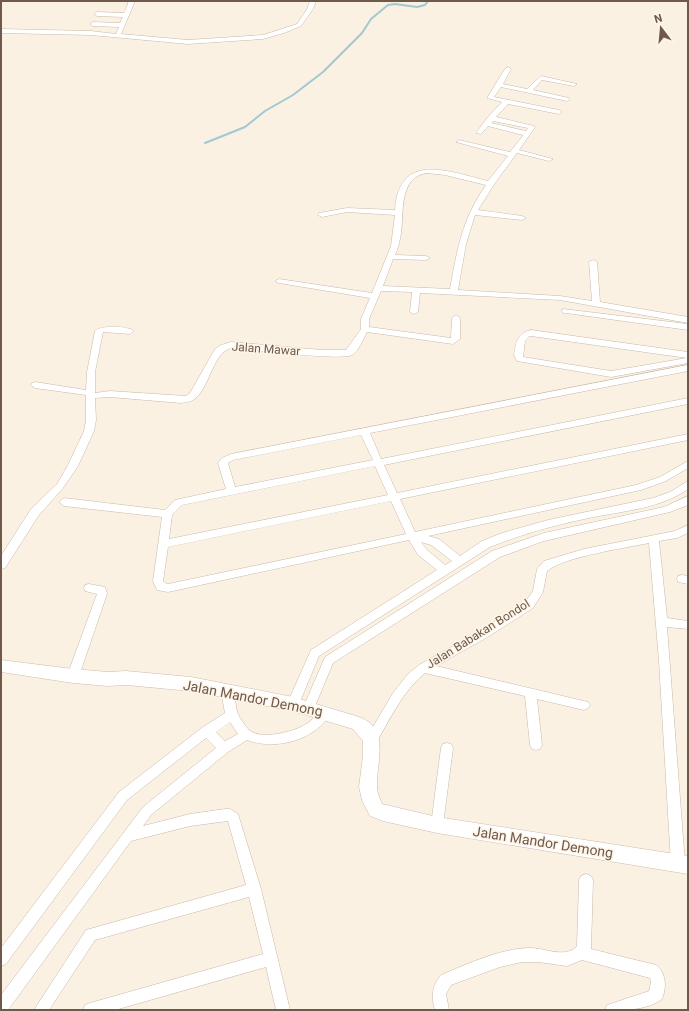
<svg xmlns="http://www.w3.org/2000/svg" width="689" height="1011" viewBox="0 0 689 1011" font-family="Roboto,sans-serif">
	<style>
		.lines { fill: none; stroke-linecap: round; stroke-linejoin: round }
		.stream { stroke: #a0c9d2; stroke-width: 2 }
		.street-casing { stroke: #c9b9aa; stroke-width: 1 }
		.secondary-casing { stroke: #cebbab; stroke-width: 1 }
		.street { fill: #fff; fill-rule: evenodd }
		.secondary { fill: #fff; fill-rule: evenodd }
		.labels { text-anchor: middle; stroke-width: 3; stroke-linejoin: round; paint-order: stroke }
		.street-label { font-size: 12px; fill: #6f594b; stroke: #fdf5e8 }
		.near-street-label { font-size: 14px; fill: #6f594b; stroke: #fdf5e8 }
	</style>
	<rect width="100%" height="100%" fill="#faf1e2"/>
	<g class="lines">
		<path class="stream" d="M205,143l40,-16 20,-16 28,-16 30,-23 39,-39 9,-14 17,-14 7,-1 22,3 8,-2 3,-4"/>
		<g class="street-casing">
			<path id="street" d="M129,1h6l-14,33 67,6 75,-5 34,-11 10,-15 3,-8h6l-3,8 -12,17 -17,7 -21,6 -75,5 -97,-9 -90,-2v-4l90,2 25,3 3,-7 -26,-1 -3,-2 3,-2 27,1 3,-6 -26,-1 -3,-2 3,-2 27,1z
				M508,67l3,2 -8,15 24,5 14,-13 36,8 -3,2 -32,-6 -9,10 36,8 1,1 -3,2 -66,-14 -7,10 65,13 3,2 -3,2 -51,-10 -12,13 38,9 1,1 -16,23 34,9 -4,2 -32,-8 -22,30 -17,27 44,6 4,2 -4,2 -47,-5 -9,29 -8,46 102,6 32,5 -3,-39 4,-2 4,2 3,40 88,15v6l-128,-23 -140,-7 -2,19 -4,2 -4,-2 2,-20 -31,-1 -12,28v8l82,11 1,-20 4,-3 4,3v21l-7,5 -86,-12c-4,7 -8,19 -15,23 -12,6 -102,-6 -121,-7 -20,6 -21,42 -38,52 -3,2 -8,2 -12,3l-71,-6 -15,1 1,22 -2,11 -16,35 -15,22 -24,27 -34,53 -4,1v-13l30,-47 26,-25 11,-19 16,-34 2,-11v-25l-51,-7 -4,-3 1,-2 3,-1 51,8 1,-18 8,-41c6,-6 33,-5 39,0l-4,3 -27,-2 -8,40v21l15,-2 76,5 4,-3 25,-44 6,-4 10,-3 91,8h24l15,-21v-10l9,-21 -91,-15 -4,-2 4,-2 93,14 19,-47 4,-31 -48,-3 -25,5 -4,-2 1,-2 28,-5 48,2c4,-60 55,-38 93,-29l20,-25 -52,-14 3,-2 51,12 12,-15 1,-2 -35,-9 -7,8 -5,-1 12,-16 14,-15 -15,-4 18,-29zM493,121l35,7 -2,3 -35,-8zM427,173l18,2 41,10c-24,34 -29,65 -36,104l-67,-3 10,-27 33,1 4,-2 -4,-2 -31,-1c3,-7 5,-14 6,-22 3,-19 -3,-56 26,-60z
				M563,309l125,15v6l-122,-17h-3l-1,-2z
				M531,330l157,22v11l-77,14 -94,-16 -3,-6c2,-12 3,-22 17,-25zM529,336h2l156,22 -76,13 -88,-14 2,-16z
				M688,365v6l-318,62 11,26 307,-61v6l-304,61 13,28 291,-59v6l-288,59 15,33 221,-47 24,-8 28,-16v7l-22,13 -25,9 -213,46 11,3 21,17 22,-15 20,-8 46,-13 105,-22 17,-6 18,-11v8c-28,20 -66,22 -99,29 -34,7 -67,16 -99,29l-171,109 -20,48 -2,3 -4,2 -4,-2 -2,-3 24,-54 126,-80 -19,-15 -9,-15 -241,52 -11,-2 -4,-9 9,-64 -98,-11 -5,-4 5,-4 101,12 10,-10 51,-11 -8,-26 4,-5 9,-4zM361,435l12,25 -138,27 -7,-24 5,-3zM375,466l13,29 -219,44 3,-24 10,-10zM391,501l15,33 -238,50 -3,-1 -2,-2 5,-34zM421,542l10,3 21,16 -7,4 -19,-16z
				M688,496v9l-18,7 -126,29 -44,16 -167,106 -20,48 -4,2 -4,-2 -2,-3 22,-51 167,-106 52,-18 120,-26z
				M688,525v8l-11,5 -18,3 8,77 21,3v8l-21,-2 18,237 -2,4 -5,2 -5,-2 -2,-4 -12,-203 -10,-118c-24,5 -86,14 -102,28l-4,21 -10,16 -47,30 -50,28 152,36 2,3 -2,3 -4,2 -47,-11 5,46 -2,4 -4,1 -4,-1 -2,-4 -5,-49 -100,-23c-23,19 -35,46 -50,72l-4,1 -4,-1 -2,-4 2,-4 26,-44 15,-19 11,-9 59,-33 47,-30 8,-11 4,-22 7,-8 40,-12 91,-18z
				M682,575l6,1v8l-10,-2 -1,-3 1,-3z
				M89,584l16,3 2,7 -28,82 -2,3 -4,2 -4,-2 -2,-3 30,-82 -12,-3 -1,-3 1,-3z
				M228,687l4,2c5,9 2,20 8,29 3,4 6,9 9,12 13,11 48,1 59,-7 6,-4 8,-10 13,-14 2,-2 5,-2 8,0l2,3c-14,28 -55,39 -84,28l-19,12 -77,63 -8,11 47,-12 35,-5h5l8,5 23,75 29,121h-14l-10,-43 -151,43h-32l2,-5 5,-2 173,-49 -14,-57 -154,43 -46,70h-15l52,-80 160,-45 -18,-64 -38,5 -59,15 -123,169h-7v-15l142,-188 73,-59 -10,-10 -79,62 -121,164 -5,2v-18l118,-156 84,-65 22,-14 -3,-16 2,-8zM230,722l8,12 -13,7 -9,-9z
				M447,743l4,1 2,4 -10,77 -1,4 -5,2 -5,-2 -1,-4 10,-77 2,-4z
				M586,874l5,2 2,4 -2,69 65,16c10,8 11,22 6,34 -16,12 -38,11 -57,11l2,-5 42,-14 2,-9 -1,-4 -68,-18 -15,6 -29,-4h-16l-22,5 -49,18 -5,9 3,16h-14c-4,-13 -3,-24 6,-35 26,-11 61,-27 89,-27 15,0 36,11 47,-2l2,-66 2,-4z"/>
		</g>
		<g class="secondary-casing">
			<path id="secondary" d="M1,660l72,9 35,3 18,-1 65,6 102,20 66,20c32,11 17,46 18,69 0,7 3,13 5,18l55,13 251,39v18l-251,-41 -54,-12 -13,-5 -8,-16 -3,-13 4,-31v-15l-10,-12 -60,-18 -102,-20 -65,-6 -18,1 -35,-3 -72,-11z"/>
		</g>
		<use href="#street" class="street"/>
		<use href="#secondary" class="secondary"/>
	</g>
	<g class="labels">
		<g class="street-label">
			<text transform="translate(266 349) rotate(4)" y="4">Jalan Mawar</text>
			<text transform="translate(478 634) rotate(-32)" y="4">Jalan Babakan Bondol</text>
		</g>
		<g class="near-street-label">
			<text transform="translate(253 698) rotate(11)" y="5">Jalan Mandor Demong</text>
			<text transform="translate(543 842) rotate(9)" y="5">Jalan Mandor Demong</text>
		</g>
	</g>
	<rect width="689" height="1011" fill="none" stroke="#6f594b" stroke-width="4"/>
	<g transform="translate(661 28) rotate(344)" stroke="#fdf5e8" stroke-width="3" paint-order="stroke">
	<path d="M0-3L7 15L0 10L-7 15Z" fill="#6f594b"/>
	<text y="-6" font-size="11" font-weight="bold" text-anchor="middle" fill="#6f594b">N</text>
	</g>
</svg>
